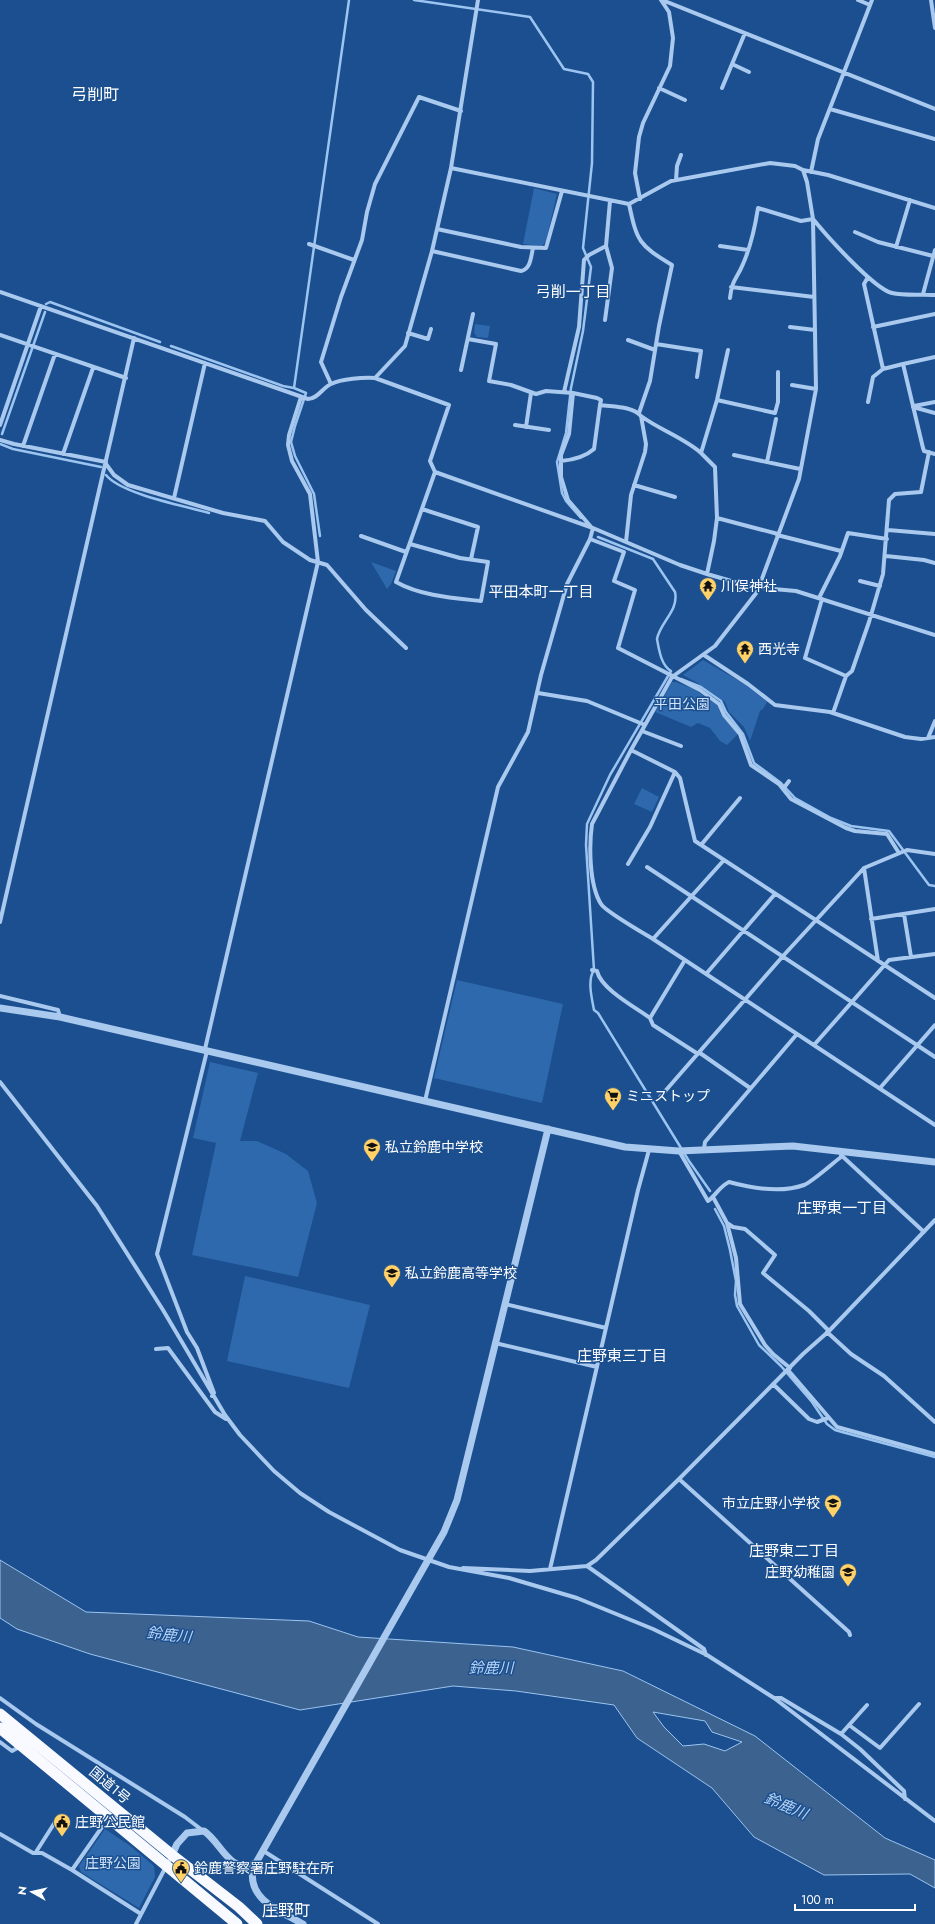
<svg xmlns="http://www.w3.org/2000/svg" width="935" height="1924" viewBox="0 0 935 1924" font-family="Jost,'Noto Sans JP',sans-serif">
	<style>
		.green { fill: #2e69ad }
		.water { fill: #3c6290; stroke: #9cc4f0; fill-rule: evenodd }
		.lines { fill: none; stroke-linecap: round; stroke-linejoin: round }
		.stream { stroke: #9cc4f0; stroke-width: 2.5 }
		.minor { stroke: #a9c9ee; stroke-width: 4 }
		.tertiary { stroke: #a9c9ee; stroke-width: 7 }
		.trunk { stroke: #f8faff; stroke-width: 11 }
		.labels { text-anchor: middle; stroke-width: 3; stroke-linejoin: round; paint-order: stroke }
		.poi-label { font-size: 14px; fill: #fff; stroke: #1b4f8f; text-anchor: start }
		.park-label { font-size: 14px; fill: #cfe3fa; stroke: #1b4f8f }
		.street-label { font-size: 14px; fill: #fff; stroke: #1b4f8f }
		.neighbourhood-label { font-size: 15px; fill: #fff; stroke: #1b4f8f }
		.water-label { font-size: 15px; font-style: italic; fill: #b5d3f5; stroke: #1b4f8f }
		.quarter-label { font-size: 16px; fill: #fff; stroke: #1b4f8f }
	</style>
	<rect width="100%" height="100%" fill="#1b4f8f"/>
	<path class="green" d="M534,188l23,6 -11,47 -4,5 -19,-2z
		M475,324l15,2 -2,12 -11,-1 -3,-4z
		M371,562l25,9 -5,13 -4,5z
		M703,660l43,25 21,17 -4,7 -3,2 -10,30 -6,-14 -15,-15 -4,-10 -29,-20 -13,-7z
		M672,682h4l18,7 23,16 4,9 17,20 -11,11 -7,-4 -10,-13 -12,-5 -7,4 -36,-15z
		M642,788l17,9 -7,15 -18,-8z
		M457,980l106,24 -21,99 -108,-25z
		M210,1062l48,11 -18,68h17l29,13 22,17 9,32 -19,74 -106,-22 24,-112 -23,-5z
		M245,1276l125,29 -21,83 -122,-27z
		M105,1829l24,16 25,21 1,11 -16,31 -58,-36 -2,-6z"/>
	<path class="water" d="M0,1560l86,52 223,9 49,16 155,10 110,24 132,65 130,102 50,22v28l-25,-14 -86,1 -70,-38 -42,-49 -75,-50 -23,-33 -98,-14 -63,-5 -153,24 -210,-56 -73,-25 -17,-11zM653,1712l52,9 7,11 30,10 -17,9 -21,-7 -21,2 -19,-19z"/>
	<g class="lines">
		<path class="stream" d="M414,0l116,17 34,52 24,5 5,8 -1,81 -9,85 8,19 -8,64 -12,57 -5,45 -9,29 5,31 4,8 15,17
			M46,304l4,-2 110,40
			M171,346l112,40 11,2
			M2,434l43,-122
			M0,444l13,5 88,18
			M106,475c15,19 79,31 103,38
			M320,536l-6,-42 -19,-38 -4,-14 4,-16 11,-33 -12,-5 55,-388
			M598,537l55,22 22,33c4,19 -15,30 -18,47 2,11 4,26 14,32l-61,104 -23,49 -1,21 8,125c-7,10 -2,29 0,40l4,3 91,148 21,30
			M681,679l20,8 20,14 5,11 17,22 11,29 27,20 14,15 36,20 20,8 38,5 37,50 3,4 6,1
			M715,1209l9,17 6,24 6,31 -1,14 2,11 22,39 22,21 31,36 15,22 8,6 7,2 93,25"/>
		<path class="minor" d="M662,0l273,109
			M858,0l12,5
			M931,0l4,28
			M732,64l17,8
			M659,88l26,12
			M722,88l23,-55
			M830,109l105,30
			M451,168l178,36 42,-23 99,-18 25,3 8,4 25,5 107,33
			M803,170l4,12 6,37 3,170 -17,90 -42,113 -42,54 -43,31 -41,73 44,22 5,6 15,63 240,157
			M811,172l7,-33 54,-139
			M676,180l1,-14 4,-11
			M640,199l-5,-26 4,-36 4,-14 27,-57 3,-28 -4,-26 -8,-12
			M629,204c8,38 10,41 43,61l-13,61 -9,55 -11,32
			M813,219c13,16 61,70 79,74 12,3 30,1 43,2
			M437,229l84,18 25,1 16,-57
			M855,232l23,10 55,14
			M309,244l45,16
			M720,246l28,4
			M896,247l14,-47
			M432,251l89,20c10,-2 10,-15 12,-23
			M868,277l-4,7 19,85 20,-5 20,84 1,3 11,3
			M731,287l83,10
			M0,292l308,107c10,0 14,-11 23,-15 10,-5 33,-7 44,-6l74,27 -19,56 5,11 158,56 87,37 27,9 45,13 44,4 139,44
			M923,294l12,-44
			M730,298c2,-19 7,-19 13,-34 8,-18 12,-37 15,-56l43,13 12,-2
			M605,320l7,-52 -6,-22
			M790,327l25,3
			M873,327l62,-13
			M408,333l20,6 3,-10
			M0,335l126,43
			M468,339l28,5 -7,37 22,4 25,9 10,-3 27,2 24,5 4,2 -1,5c13,2 32,1 41,11l5,28 -1,8 -14,43 -5,47
			M628,340l27,10
			M656,344l45,7 -4,26
			M903,364l32,-7
			M461,370l12,-56
			M375,378l30,-32 27,-95 19,-83 27,-168
			M331,384l-10,-22 20,-65 21,-57 5,-28 8,-28 44,-87 42,14
			M792,385l24,4
			M564,392l15,-65 5,-67 5,-5 17,-9 4,-45
			M573,393l-4,41 -8,21v22l7,23 24,28
			M717,400l58,13 3,-11v-30
			M868,402l5,-25 10,-8
			M914,406l21,-4
			M913,407l22,6
			M641,416c19,14 43,22 60,37
			M0,425l41,-119
			M515,425l34,5
			M526,427l5,-34
			M0,440l14,4 92,18
			M23,446l32,-92
			M63,454l30,-86
			M734,455l66,14
			M561,461c11,-1 24,-4 33,-12l6,-44
			M767,462l9,-43
			M106,464l8,11 14,10 95,28 42,8 18,21 27,18 17,5 39,45 40,38
			M634,485l41,12
			M174,498l31,-135
			M422,509l56,18 -7,32
			M717,518l61,16
			M888,530l47,4
			M777,535l64,16
			M361,536l45,16
			M590,539l34,13 -10,29 21,9 -17,58 82,42 19,14 5,11 16,19 11,31 28,19 12,15 55,29 9,3 32,3 12,19
			M410,544l50,14 28,4 -7,39c-28,-3 -60,-5 -85,-19l39,-110
			M886,556l38,4 11,3
			M707,574l7,-33 3,-23 -2,-51 -14,-14 16,-53 11,-50
			M860,581l20,5
			M819,598l21,-42 8,-23 39,6
			M822,599l-17,59 41,18
			M704,655l44,29 27,21 55,7 75,25 16,2 14,-2
			M538,693l49,8 58,24
			M833,713l13,-37 6,-5 17,-49 14,-48 6,-74 6,-6 26,-2 8,-40
			M642,731l39,15
			M928,738l7,-17
			M631,750l-39,74c-3,21 -3,61 9,80 4,7 42,29 52,35
			M783,789l6,-8
			M701,845l39,-47
			M724,860l-71,79 282,186
			M628,864l22,-37 25,-55
			M647,867l288,190
			M864,868l14,93
			M904,914l7,43
			M871,919l64,-10
			M0,922l134,-584
			M685,960l-35,58 3,7 45,29
			M592,970l5,1c4,18 38,36 53,47
			M706,974l69,-80
			M0,996l58,14 2,7
			M814,1045l75,-85 46,-6
			M205,1049l113,-487 -8,-68 -18,-33 -4,-16 1,-10 12,-38
			M207,1051l-50,203 30,78 10,16 17,45 -2,3
			M700,1053l50,35
			M0,1082l97,124 66,104 62,105 15,20 34,36 26,22 29,19 71,38 49,17 60,11 68,20 76,31 54,26 67,43 161,123
			M880,1088l55,-63
			M660,1097l123,-141 81,-88 43,-18 28,4
			M425,1101l73,-314 30,-55 13,-57 26,-91 23,-45 3,-11
			M704,1149l1,-7 92,-108
			M679,1151l29,50c8,-6 12,-15 21,-19 22,6 53,11 75,3 8,-3 29,-22 37,-28
			M841,1155l83,77
			M713,1197l14,26 9,35 4,46 25,41 8,9 17,14
			M727,1223l6,4 12,2 30,26 -12,18 46,38 20,20
			M505,1304l101,24
			M827,1332l24,22 33,22 51,46
			M495,1343l102,24
			M156,1349l12,-1 47,64 11,7
			M788,1370l49,57 98,27
			M773,1384l36,35 8,3 11,-4
			M679,1479l170,153 1,3
			M587,1566l117,83 2,6
			M463,1568l67,3 57,-5 9,-6 83,-81 124,-125 26,-23 106,-111
			M550,1569l88,-379 11,-40
			M0,1698l36,26 149,93 17,13
			M774,1698h7l60,36 19,15 44,42 1,8
			M849,1725l31,23 39,-44
			M841,1734l26,-29
			M0,1742l12,9 9,-5
			M0,1834l33,19h9l30,17 69,44
			M262,1850l116,74
			M36,1852l21,-33
			M72,1870l30,-43
			M136,1924l36,-69"/>
		<path class="tertiary" d="M0,1008l60,9 565,130 54,4 114,-5 142,16
			M172,1855l5,-11 10,-11 17,-2c17,11 26,45 52,32
			M303,1924c-23,-13 -56,-24 -50,-56l191,-336 13,-32 91,-371"/>
		<path class="trunk" d="M0,1714l172,141 67,52 18,17
			M0,1728l237,196"/>
	</g>
	<defs>
		<g id="temple-pin" transform="scale(0.9)"><path d="M0 17L-7.5 6A9.5 9.5 0 1 1 7.5 6Z" fill="#ffd166" stroke="#1b4f8f"/><path d="M0-6L5-2H3V0L6.5 2.5H4V6H1.5V3h-3V6H-4V2.5H-6.5L-3 0V-2H-5Z" fill="#111"/></g>
		<g id="supermarket-pin" transform="scale(0.9)"><path d="M0 17L-7.5 6A9.5 9.5 0 1 1 7.5 6Z" fill="#ffd166" stroke="#1b4f8f"/><path d="M-6-5.5h2.5l.6 2H6L4.5 2H-2.5L-4.4-4H-6ZM-1.5 3.2a1.3 1.3 0 1 0 .1 0ZM3 3.2a1.3 1.3 0 1 0 .1 0Z" fill="#111"/></g>
		<g id="school-pin" transform="scale(0.9)"><path d="M0 17L-7.5 6A9.5 9.5 0 1 1 7.5 6Z" fill="#ffd166" stroke="#1b4f8f"/><path d="M0-5L7-2L0 1L-7-2ZM-4 1L0 2.5L4 1V4Q0 6-4 4Z" fill="#111"/></g>
		<g id="civic-pin" transform="scale(0.9)"><path d="M0 17L-7.5 6A9.5 9.5 0 1 1 7.5 6Z" fill="#ffd166" stroke="#1b4f8f"/><path d="M-.6-6.5H3V-4.5H.6V-3L4-1V1h2V6H-6V1h2V-1L-.6-3ZM-1.2 2.5V6h2.4V2.5Z" fill="#111"/></g>
	</defs>
	<g fill-rule="evenodd">
		<use href="#temple-pin" x="708" y="586"/>
		<use href="#temple-pin" x="745" y="649"/>
		<use href="#supermarket-pin" x="613" y="1096"/>
		<use href="#school-pin" x="372" y="1147"/>
		<use href="#school-pin" x="392" y="1273"/>
		<use href="#school-pin" x="833" y="1503"/>
		<use href="#school-pin" x="848" y="1572"/>
		<use href="#civic-pin" x="62" y="1822"/>
		<use href="#civic-pin" x="181" y="1868"/>
	</g>
	<g class="labels">
		<g class="poi-label">
			<text x="721" y="591">川俣神社</text>
			<text x="758" y="654">西光寺</text>
			<text x="626" y="1101">ミニストップ</text>
			<text x="385" y="1152">私立鈴鹿中学校</text>
			<text x="405" y="1278">私立鈴鹿高等学校</text>
			<text x="820" y="1508" text-anchor="end">市立庄野小学校</text>
			<text x="835" y="1577" text-anchor="end">庄野幼稚園</text>
			<text x="75" y="1827">庄野公民館</text>
			<text x="194" y="1873">鈴鹿警察署庄野駐在所</text>
		</g>
		<g class="park-label">
			<text x="682" y="709">平田公園</text>
			<text x="113" y="1868">庄野公園</text>
		</g>
		<g class="street-label">
			<text transform="translate(110 1785) rotate(40)" y="5">国道1号</text>
		</g>
		<g class="neighbourhood-label">
			<text x="573" y="297">弓削一丁目</text>
			<text x="541" y="597">平田本町一丁目</text>
			<text x="842" y="1213">庄野東一丁目</text>
			<text x="622" y="1361">庄野東三丁目</text>
			<text x="794" y="1556">庄野東二丁目</text>
		</g>
		<g class="water-label">
			<text transform="translate(169 1635) rotate(6)" y="5">鈴鹿川</text>
			<text x="491" y="1673">鈴鹿川</text>
			<text transform="translate(786 1806) rotate(23)" y="5">鈴鹿川</text>
		</g>
		<g class="quarter-label">
			<text x="95" y="100">弓削町</text>
			<text x="286" y="1916">庄野町</text>
		</g>
	</g>
	<g transform="translate(32 1892) rotate(278)" stroke="#1b4f8f" stroke-width="3" paint-order="stroke">
	<path d="M0-3L7 15L0 10L-7 15Z" fill="#ffffff"/>
	<text y="-6" font-size="11" font-weight="bold" text-anchor="middle" fill="#ffffff">N</text>
	</g>
	<path d="M795 1904v6h120v-6" fill="none" stroke="#ffffff" stroke-width="2"/>
	<text x="801" y="1904" font-size="12" fill="#ffffff" stroke="#1b4f8f" stroke-width="3" paint-order="stroke">100 m</text>
</svg>
